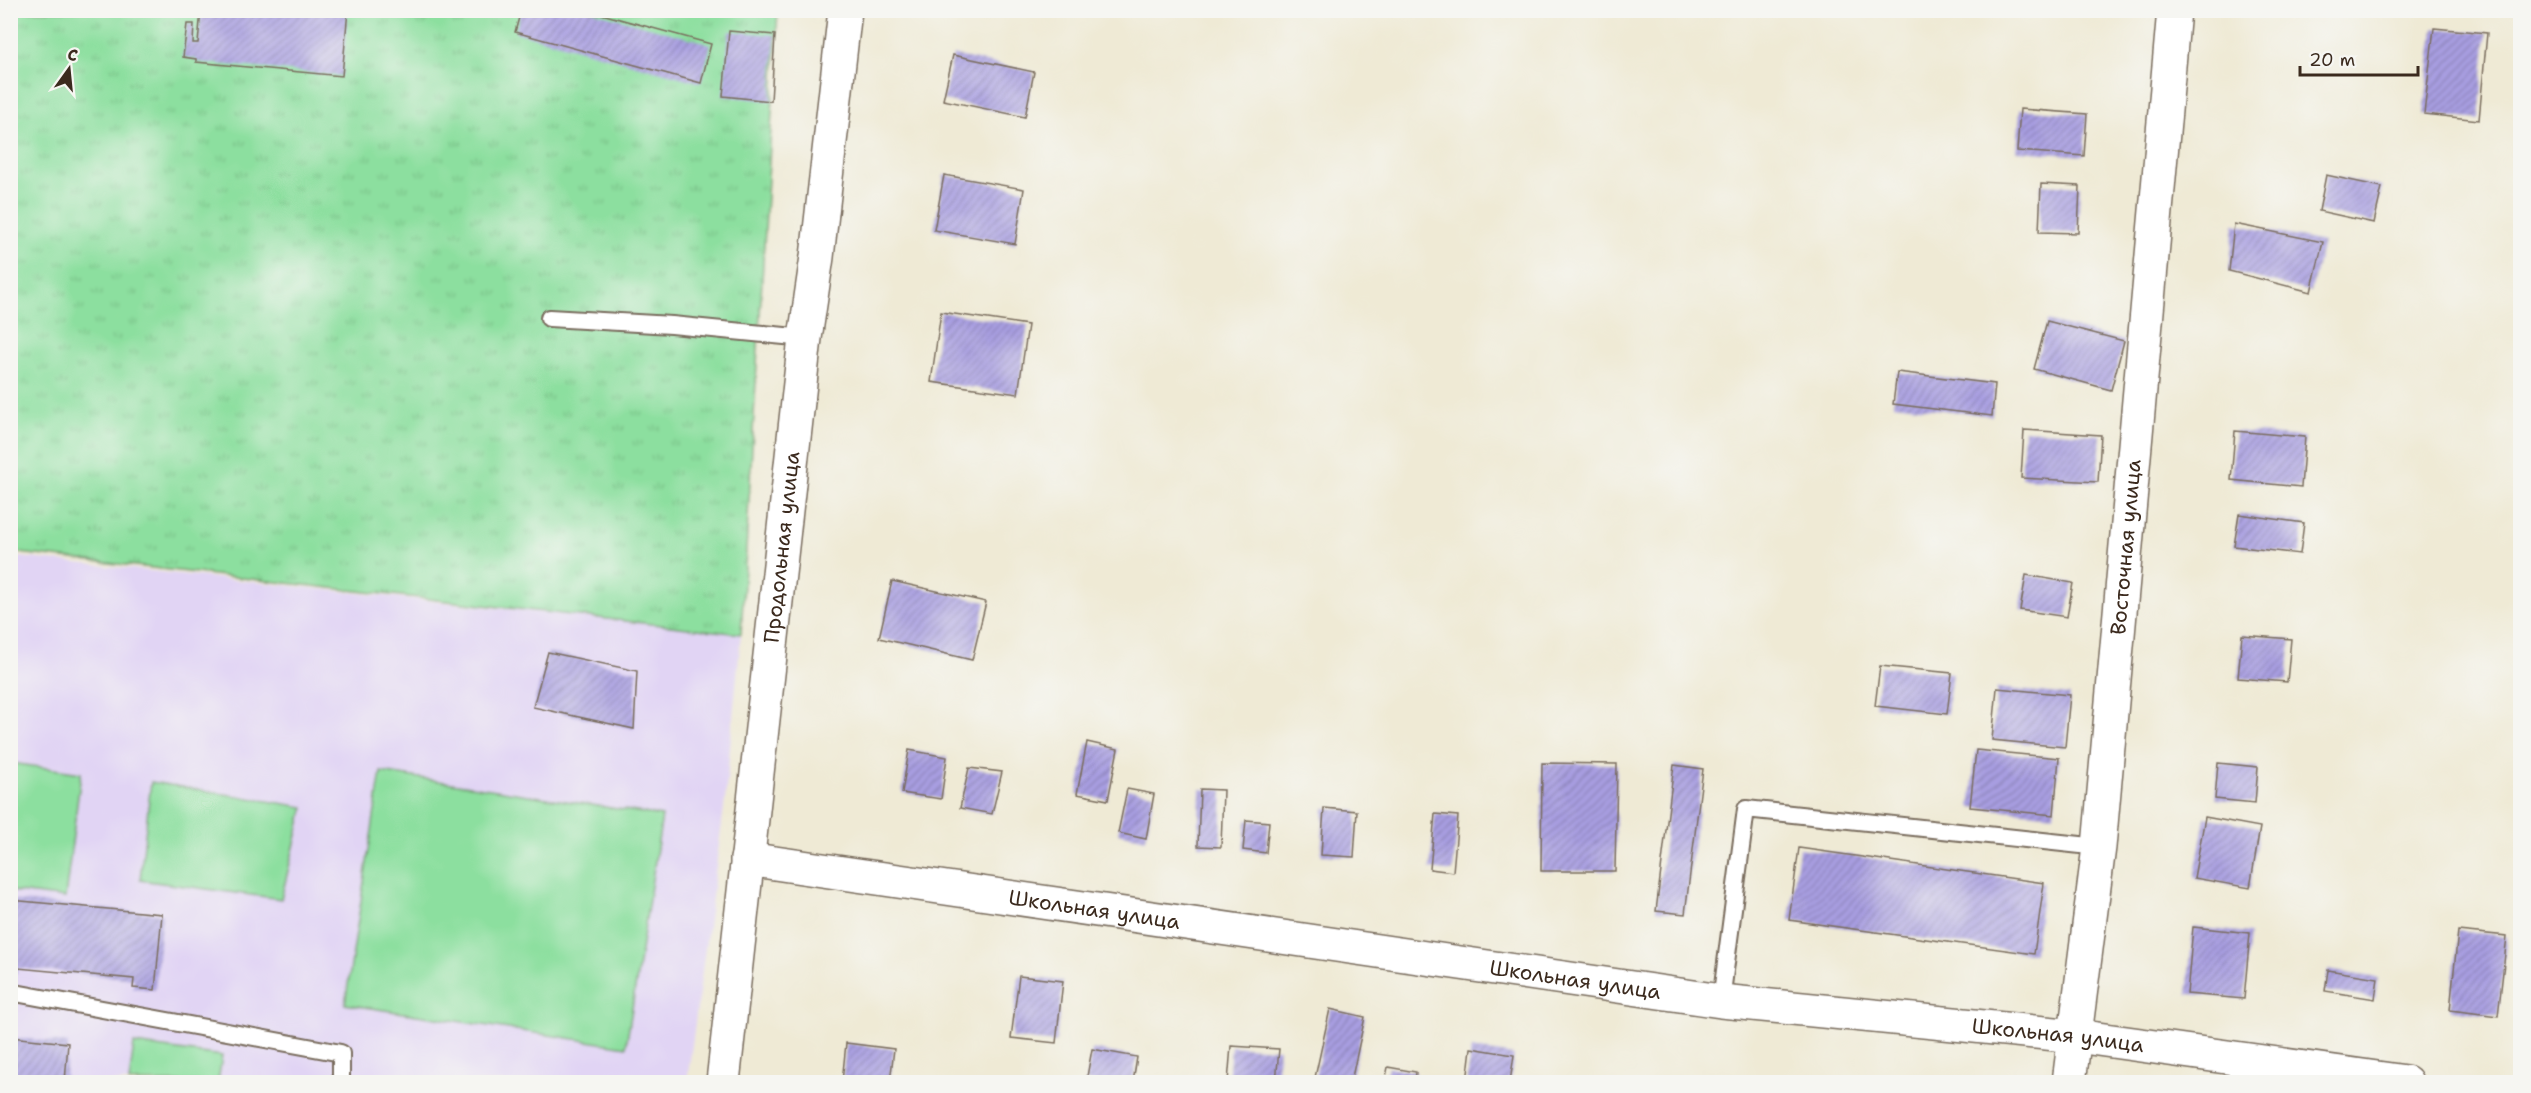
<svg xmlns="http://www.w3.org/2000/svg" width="2531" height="1093" viewBox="0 0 2531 1093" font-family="'Shantell Sans',sans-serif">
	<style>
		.built { fill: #e1d4f4 }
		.green { fill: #8cdf9f; stroke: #64845e; stroke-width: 1.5 }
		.park { fill: url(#park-tufts); stroke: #64845e; stroke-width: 1.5 }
		.building { fill: url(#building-hatch) }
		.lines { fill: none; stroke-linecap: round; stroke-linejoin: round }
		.lane-casing { stroke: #7a6d5e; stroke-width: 20 }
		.street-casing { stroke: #7a6d5e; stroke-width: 36 }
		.secondary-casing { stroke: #7a6d5e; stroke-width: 36 }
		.lane { stroke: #fff; stroke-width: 16 }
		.street { stroke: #fff; stroke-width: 33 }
		.secondary { stroke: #fff; stroke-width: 33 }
		.labels { text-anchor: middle; stroke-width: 6; stroke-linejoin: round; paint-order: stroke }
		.street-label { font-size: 21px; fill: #3b2a1e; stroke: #f6f6f2 }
	</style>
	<defs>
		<pattern id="park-tufts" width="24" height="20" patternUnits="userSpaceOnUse" patternTransform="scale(1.5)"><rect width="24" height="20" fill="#8cdf9f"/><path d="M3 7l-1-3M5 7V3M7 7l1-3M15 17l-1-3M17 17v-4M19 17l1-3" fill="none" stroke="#7ac088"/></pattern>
		<pattern id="building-hatch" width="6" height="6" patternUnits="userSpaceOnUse" patternTransform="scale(1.5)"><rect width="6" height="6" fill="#a89ee1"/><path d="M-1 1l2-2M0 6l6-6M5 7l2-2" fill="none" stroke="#8a81b6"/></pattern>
	</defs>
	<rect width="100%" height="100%" fill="#f6f6f2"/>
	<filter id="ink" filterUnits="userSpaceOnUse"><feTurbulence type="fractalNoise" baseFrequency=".0167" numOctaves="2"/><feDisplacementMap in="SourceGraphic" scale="12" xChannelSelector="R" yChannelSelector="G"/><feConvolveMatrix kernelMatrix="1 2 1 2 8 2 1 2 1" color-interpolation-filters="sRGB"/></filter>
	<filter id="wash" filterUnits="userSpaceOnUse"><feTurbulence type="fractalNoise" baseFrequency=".008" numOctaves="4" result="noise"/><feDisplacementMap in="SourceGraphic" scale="24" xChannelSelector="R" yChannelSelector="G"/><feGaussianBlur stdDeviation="1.35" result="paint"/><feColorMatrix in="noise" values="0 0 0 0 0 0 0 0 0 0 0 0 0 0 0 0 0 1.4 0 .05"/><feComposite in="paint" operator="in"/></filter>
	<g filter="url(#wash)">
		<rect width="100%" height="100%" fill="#efead5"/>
		<path class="built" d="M11,556l730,78 -16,166 -38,282h-676z"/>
		<path class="green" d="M11,763l70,10 -16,125 -54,-7z
			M381,772l281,44 -36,231 -281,-43z
			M151,782l153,25 -23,92 -141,-19z
			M134,1044l88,12 -4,26h-89z"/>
		<path class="park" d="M11,11h767l-37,623 -730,-82z"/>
		<g id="blocks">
			<path class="building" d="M201,10h147l-6,66 -146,-14v-3l-13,-2 4,-33h7l-1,19h5z
				M521,10h66l124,34 -10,39 -186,-51z
				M2434,28l53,5 -8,87 -55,-6z
				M729,31l46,4 -4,66 -48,-5z
				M953,55l81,17 -9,45 -82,-17z
				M2020,109l67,5 -3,42 -67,-5z
				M944,175l80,14 -9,55 -81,-14z
				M2326,175l56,12 -8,36 -55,-12z
				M2041,184l39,2 -2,47 -39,-1z
				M2234,224l89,18 -12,50 -82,-21z
				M941,312l87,13 -10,69 -87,-12z
				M2047,321l77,20 -13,49 -77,-21z
				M1897,372l98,12 -3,32 -99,-12z
				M2024,430l77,5 -3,47 -77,-4z
				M2235,431l70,6 -4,50 -70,-7z
				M2239,514l65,9 -4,31 -66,-8z
				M2026,575l47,8 -6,34 -47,-7z
				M892,581l94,21 -14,58 -93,-22z
				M2242,635l49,4 -4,43 -49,-4z
				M548,652l89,19 -3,58 -101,-22z
				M1880,666l72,7 -5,41 -72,-8z
				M1997,688l73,7 -5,52 -73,-7z
				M1087,742l31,7 -10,51 -31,-6z
				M909,750l38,7 -6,42 -39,-6z
				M1976,750l83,8 -5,57 -84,-8z
				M1542,763l75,1 -2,107h-74z
				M2218,763l40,4 -3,36 -40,-4z
				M1674,765l29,4 -18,145 -29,-3z
				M969,768l33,4 -10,42 -32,-6z
				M1127,789l27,5 -8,45 -28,-6z
				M1200,789l23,1 -2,57 -23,-1z
				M1324,808l33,3 -3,46 -33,-2z
				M1435,814l23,2 -5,56 -23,-3z
				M2205,817l55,10 -10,61 -56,-10z
				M1246,820l23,2 -3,31 -23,-3z
				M1799,848l245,35 -10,71 -245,-34z
				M10,900l152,14 -7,76 -22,-2 1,-9 -116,-11 -1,5h-7z
				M2193,927l57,6 -6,66 -57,-5z
				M2458,931l49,5 -9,80 -48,-6z
				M2328,970l50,8 -3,21 -50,-8z
				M1019,976l44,5 -7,62 -45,-5z
				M1330,1009l35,8 -14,65h-37z
				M10,1037l58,6 -3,39h-55z
				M846,1043l48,6 -4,33h-48z
				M1231,1046l48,3 -3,33h-48z
				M1471,1048l43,7 -4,27h-43z
				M1092,1049l45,8 -4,25h-47z
				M1388,1067l28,5 -1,10h-30z"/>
		</g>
	</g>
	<g filter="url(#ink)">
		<use href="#blocks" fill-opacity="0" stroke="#7a6d5e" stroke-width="1.5"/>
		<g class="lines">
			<g class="lane-casing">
				<path id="lane" d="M549,318l123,7 133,13
					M10,992l331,61v29
					M1721,1001l25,-192 353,38"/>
			</g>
			<g class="street-casing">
				<g id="street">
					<path id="s1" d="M747,859l974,142 355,35 330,46"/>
					<path id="s2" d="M2069,1082l30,-235 75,-837"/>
				</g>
			</g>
			<g class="secondary-casing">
				<g id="secondary">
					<path id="s3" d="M723,1082l82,-744 12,-81 28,-247"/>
				</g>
			</g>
			<use href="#lane" class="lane"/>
			<use href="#street" class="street"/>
			<use href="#secondary" class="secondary"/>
		</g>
	</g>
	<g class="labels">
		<g class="street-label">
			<text dy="7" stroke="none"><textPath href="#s3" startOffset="538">Продольная улица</textPath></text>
			<text dy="7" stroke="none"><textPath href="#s2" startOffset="538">Восточная улица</textPath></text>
			<text dy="7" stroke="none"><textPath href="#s1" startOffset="351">Школьная улица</textPath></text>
			<text dy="7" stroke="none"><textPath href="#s1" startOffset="837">Школьная улица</textPath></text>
			<text dy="7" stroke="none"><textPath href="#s1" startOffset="1323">Школьная улица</textPath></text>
		</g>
	</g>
	<rect width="2531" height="1093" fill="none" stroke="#f6f6f2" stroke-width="36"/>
	<g transform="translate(69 69) rotate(15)" stroke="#f6f6f2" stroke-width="4.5" paint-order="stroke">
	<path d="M0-4.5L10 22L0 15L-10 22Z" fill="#3b2a1e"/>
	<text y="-9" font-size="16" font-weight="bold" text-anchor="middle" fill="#3b2a1e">С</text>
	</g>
	<path d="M2300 66v9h118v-9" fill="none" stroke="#3b2a1e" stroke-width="3"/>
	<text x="2309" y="66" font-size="18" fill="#3b2a1e" stroke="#f6f6f2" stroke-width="4.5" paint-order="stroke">20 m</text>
</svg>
